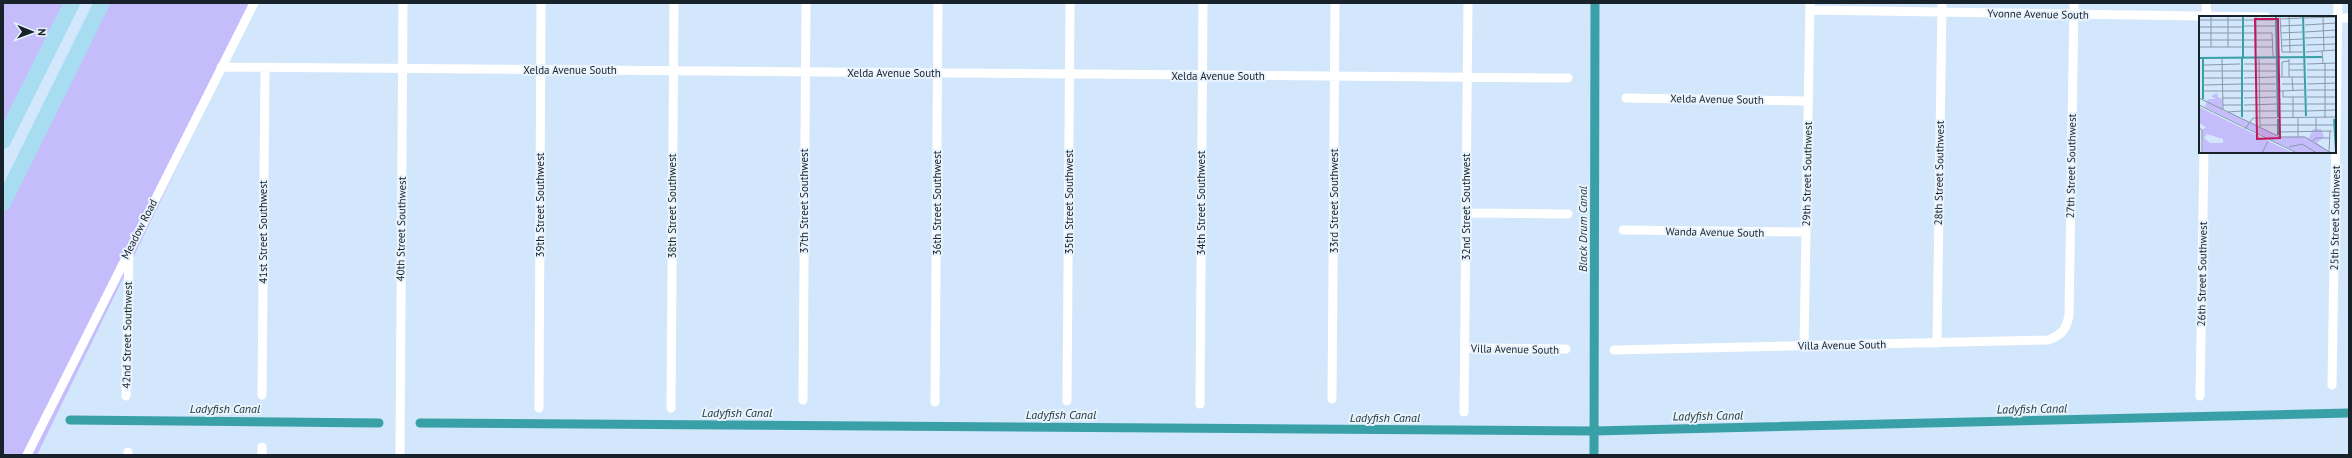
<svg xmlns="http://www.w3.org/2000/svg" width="2352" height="458" viewBox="0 0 2352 458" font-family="'PT Sans',sans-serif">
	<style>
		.green { fill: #c5bdfb }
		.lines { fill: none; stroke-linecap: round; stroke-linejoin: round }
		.canal { stroke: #3aa0a8; stroke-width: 9 }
		.street { stroke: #fff; stroke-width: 9 }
		.highway { stroke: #a7dcf1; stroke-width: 16 }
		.labels { text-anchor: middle; stroke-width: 4; stroke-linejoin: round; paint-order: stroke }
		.street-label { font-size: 11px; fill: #18222b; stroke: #e8f3fd }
		.water-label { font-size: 12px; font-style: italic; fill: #1d3436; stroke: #e8f3fd }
		.inset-river { fill: none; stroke: #3aa0a8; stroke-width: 2 }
		.inset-road { fill: none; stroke: #8898a8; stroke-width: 1 }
		.view { fill: #c2185b; fill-opacity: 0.15; stroke: #c2185b; stroke-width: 2 }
		.inset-edge { fill: none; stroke: #18222b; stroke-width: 2 }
	</style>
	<rect width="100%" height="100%" fill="#d2e7fb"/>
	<path class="green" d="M3,3h64l-64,127z
		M108,3h149l-220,452h-34v-241z"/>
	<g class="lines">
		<path class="canal" d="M70,420l309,3
			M420,423l1174,8 755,-18
			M1594,455l1,-452"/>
		<path class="street" d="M2206,3l1,14
			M1810,10l456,7
			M2335,18h14
			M221,67l1347,11
			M1626,98l182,3
			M1466,213l102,1
			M1623,230l183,2
			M1937,343l5,-340
			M1804,346l6,-343
			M1465,348l101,1
			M1614,350l434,-10c14,-5 18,-11 21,-24l5,-313
			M2332,385l6,-382
			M262,395l3,-327
			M126,396l3,-143
			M2200,396l4,-244
			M1332,399l3,-396
			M803,400l3,-397
			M1067,401l3,-398
			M935,402l3,-399
			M1200,404l3,-401
			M539,408l2,-405
			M671,408l3,-405
			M1464,412l4,-409
			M128,452v3
			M27,455l227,-452
			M262,455v-8
			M400,455l3,-452"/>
		<path class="highway" d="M3,141l69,-138
			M3,203l99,-200"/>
	</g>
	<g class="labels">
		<g class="street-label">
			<text transform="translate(2038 14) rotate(1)" y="4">Yvonne Avenue South</text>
			<text x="570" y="74">Xelda Avenue South</text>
			<text x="894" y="77">Xelda Avenue South</text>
			<text x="1218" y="80">Xelda Avenue South</text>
			<text transform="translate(1717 99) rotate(1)" y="4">Xelda Avenue South</text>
			<text transform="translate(2071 166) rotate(-89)" y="4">27th Street Southwest</text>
			<text transform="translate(1939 173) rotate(-89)" y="4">28th Street Southwest</text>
			<text transform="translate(1807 174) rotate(-89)" y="4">29th Street Southwest</text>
			<text transform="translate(804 201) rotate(-90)" y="4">37th Street Southwest</text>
			<text transform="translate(1334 201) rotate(-90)" y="4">33rd Street Southwest</text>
			<text transform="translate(1069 202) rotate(-90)" y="4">35th Street Southwest</text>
			<text transform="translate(937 203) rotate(-90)" y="4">36th Street Southwest</text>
			<text transform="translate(1201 203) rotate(-90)" y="4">34th Street Southwest</text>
			<text transform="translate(540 205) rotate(-90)" y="4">39th Street Southwest</text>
			<text transform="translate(672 206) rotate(-90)" y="4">38th Street Southwest</text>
			<text transform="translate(1466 207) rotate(-90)" y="4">32nd Street Southwest</text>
			<text transform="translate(2335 218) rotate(-89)" y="4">25th Street Southwest</text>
			<text transform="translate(139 229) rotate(-63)" y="4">Meadow Road</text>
			<text transform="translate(401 229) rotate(-89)" y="4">40th Street Southwest</text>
			<text transform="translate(263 232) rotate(-90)" y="4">41st Street Southwest</text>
			<text transform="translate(1715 232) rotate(1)" y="4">Wanda Avenue South</text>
			<text transform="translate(2202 274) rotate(-89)" y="4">26th Street Southwest</text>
			<text transform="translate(127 335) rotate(-89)" y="4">42nd Street Southwest</text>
			<text transform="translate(1842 345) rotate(-1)" y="4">Villa Avenue South</text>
			<text transform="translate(1515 349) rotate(1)" y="4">Villa Avenue South</text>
		</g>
		<g class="water-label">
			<text transform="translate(1583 229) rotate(-90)" y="4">Black Drum Canal</text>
			<text x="225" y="413">Ladyfish Canal</text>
			<text transform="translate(2032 409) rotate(-1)" y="4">Ladyfish Canal</text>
			<text x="737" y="417">Ladyfish Canal</text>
			<text x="1061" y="419">Ladyfish Canal</text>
			<text transform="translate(1708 416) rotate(-1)" y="4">Ladyfish Canal</text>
			<text x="1385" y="422">Ladyfish Canal</text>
		</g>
	</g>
	<g transform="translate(2199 16)">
		<rect width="137" height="137" fill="#d2e7fb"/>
		<path d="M18,77l1,4 4,2 1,11 58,27 20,-1 8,2 4,-9h8l3,8 -7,6 14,10h-33l-93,-46 3,-8h8l-5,-3zM0,91l94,46h-90l-1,-23 4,-3 -7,-4zM8,118l16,5v4h-13l-6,-5z" fill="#c5bdfb" fill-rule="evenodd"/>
		<path class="inset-river" d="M44,0v42M77,0l2,101M104,0l3,100M0,42l123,-1M4,42v41M43,42v59M79,103v16M135,103l2,32"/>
		<path class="inset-road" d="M12,0v31M29,0v31M57,0v31M81,0l2,36h22M90,0l1,37M124,0l1,35M105,2l32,-1M82,3l21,-1M0,4h43M45,4h30M106,9l31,-2M45,10h31M82,10l21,-1M0,11h43M106,16l31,-2M0,17h43M45,17h28l1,23M82,17l21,-1M106,22l31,-1M0,24h43M45,24h29M82,24l22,-1M107,29l30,-1M83,30l21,-1M0,31h43M45,31h29M123,35l1,12M107,36l30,-2M23,43l1,50M60,43l1,68M90,43v18M126,47v55M45,48h32M90,48h15M108,48l29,-1M5,49l36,-1M90,54h15M108,54h29M5,55h37M44,55h33M81,61h24M83,61v-15l7,-1M93,61l1,14M108,61h29M5,62h37M45,62l32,-1M44,68h33M83,68h22M108,68l29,-1M5,69l37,-1M108,74h29M5,75h37M44,75h33M81,75l24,-1M84,75v6h21M94,81v21M108,81h29M0,82l81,39h25l26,16M23,82h19M45,82l32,-1M81,88h25M108,88h29M0,89l98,48M24,89h18M45,89l33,-1M44,95h34M81,95h25M108,95l29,-1M29,96l13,-1M99,102v18M117,102v13M61,109h17M80,109h54M0,112l3,2v23M46,113l8,-11 83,-1M81,116l52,-1M114,125l3,-3h14M90,131l13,-3 15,9M130,136l1,-21M63,137l6,-12"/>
		<path class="view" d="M56,3h23l2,119 -23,1z"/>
		<rect width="137" height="137" class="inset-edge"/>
	</g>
	<rect width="2352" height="458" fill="none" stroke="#18222b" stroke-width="8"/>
	<g transform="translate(32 32) rotate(91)" stroke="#e8f3fd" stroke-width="3" paint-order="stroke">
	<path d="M0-3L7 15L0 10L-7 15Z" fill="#18222b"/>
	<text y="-6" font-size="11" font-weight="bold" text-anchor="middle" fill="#18222b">N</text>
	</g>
</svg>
